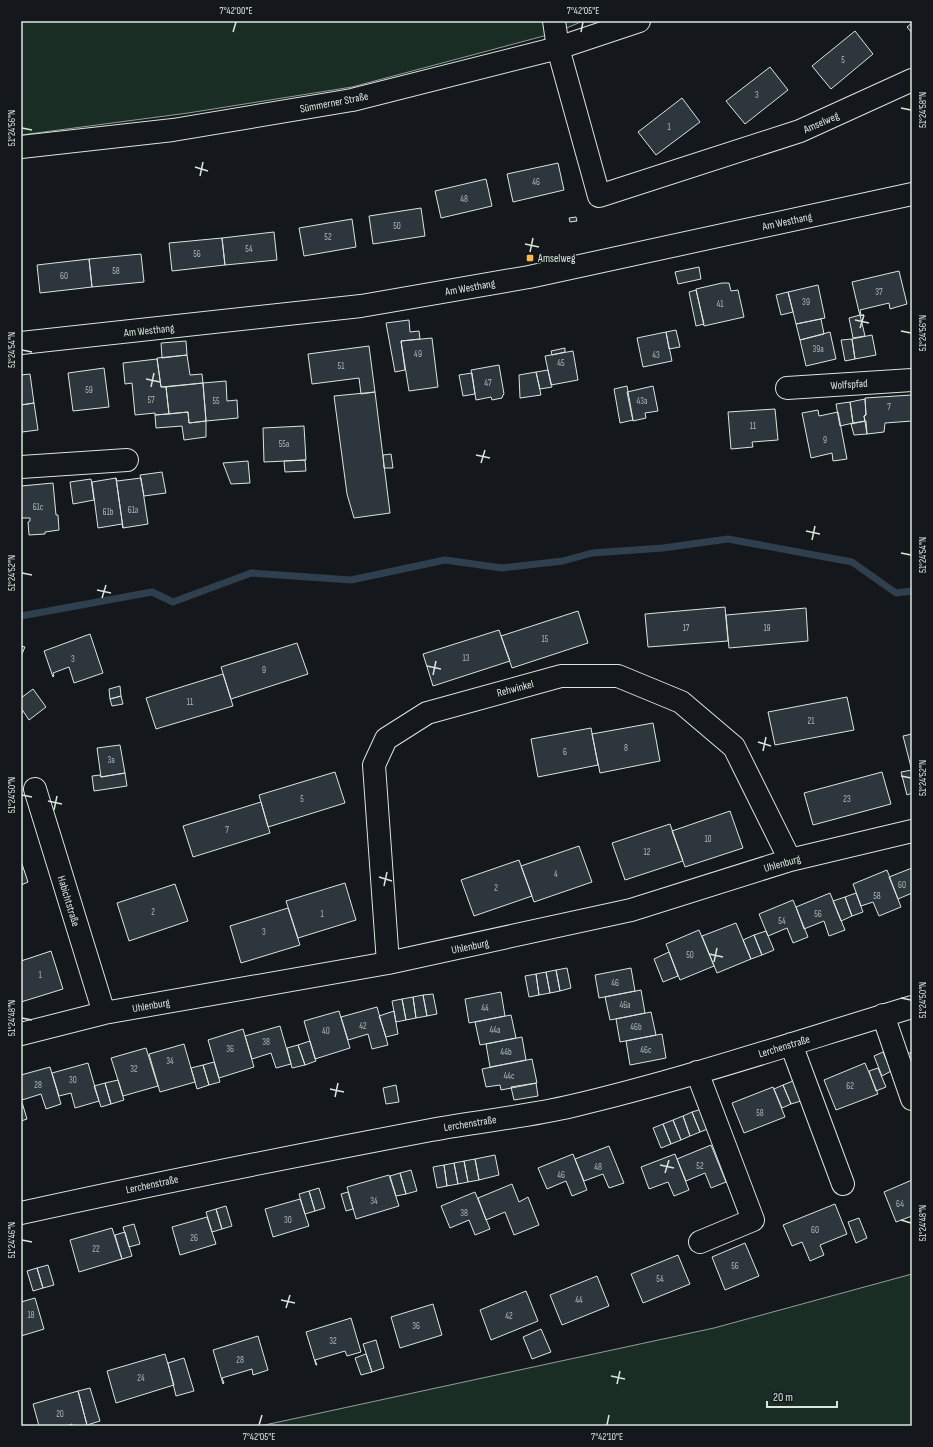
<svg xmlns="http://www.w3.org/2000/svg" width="933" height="1447" viewBox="0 0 933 1447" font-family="'Sofia Sans Condensed',sans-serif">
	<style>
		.green { fill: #1a2d24; stroke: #939e99 }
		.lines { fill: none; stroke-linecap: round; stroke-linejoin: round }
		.stream { stroke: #2f3f4d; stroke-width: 7 }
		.building { fill: #2c363c; stroke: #d8e6dc }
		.minor-casing { stroke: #d8e6dc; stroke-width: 24 }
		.major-casing { stroke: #d8e6dc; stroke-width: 24 }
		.minor { stroke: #14181c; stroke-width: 22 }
		.major { stroke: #14181c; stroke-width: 22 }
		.ticks { fill: none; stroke: #d8e6dc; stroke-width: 1.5 }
		.poi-dot { fill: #ffb74d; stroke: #14181c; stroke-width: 1.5 }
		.labels { text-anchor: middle; stroke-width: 3; stroke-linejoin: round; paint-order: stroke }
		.number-label { font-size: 9px; fill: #adbab4 }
		.street-label { font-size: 11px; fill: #d8e6dc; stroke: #14181c }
		.poi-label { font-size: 11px; fill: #d8e6dc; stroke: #14181c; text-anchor: start }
		.neatline { fill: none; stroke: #d8e6dc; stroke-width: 1.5 }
		.ticks-label { font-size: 10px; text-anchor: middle; fill: #d8e6dc }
	</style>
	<rect width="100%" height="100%" fill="#14181c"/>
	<path class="green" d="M21,21h562l-28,12 -203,54 -164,26 -167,22z
		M912,1274v152h-652l454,-98z"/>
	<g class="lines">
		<path class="stream" d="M21,616l131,-24 21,10 78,-29 100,7 94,-20 57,8 61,-7 29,-8 71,-5 65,-9 124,23 44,31 16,-2"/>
	</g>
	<path class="building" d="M912,23v10l-5,-6z
		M855,31l18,23 -42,35 -19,-23z
		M770,67l18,23 -43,34 -19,-23z
		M682,98l18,24 -44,33 -18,-23z
		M558,163l6,27 -51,12 -6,-28z
		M486,179l6,27 -51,12 -6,-27z
		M421,208l4,28 -52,8 -4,-28z
		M576,217l1,4 -7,1 -1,-4z
		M352,219l4,28 -52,9 -5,-28z
		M274,232l3,28 -52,5 -3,-27z
		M222,238l3,27 -53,6 -3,-28z
		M141,254l3,28 -52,5 -3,-28z
		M89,259l3,28 -52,6 -3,-28z
		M699,267l2,12 -23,5 -3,-12z
		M899,271l8,33 -17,5 -1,-6 -29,7 1,5h3l-4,1 -8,-34z
		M722,283h7l2,8 7,-1 6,27 -40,9 -8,-37z
		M818,285l7,33 -29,6 -8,-32z
		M696,290l8,34 -8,2 -7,-34z
		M788,292l5,20 -12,3 -5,-20z
		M860,315l5,21 -12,2 -4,-20z
		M821,319l3,15 -24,6 -4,-16z
		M409,320l1,12 9,-1 1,8 -19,2 4,29 -10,2 -9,-49z
		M676,330l4,17 -11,2 -3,-17z
		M666,332l6,29 -29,6 -6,-29z
		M830,332l6,27 -30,7 -6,-26z
		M872,335l4,20 -21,4 -3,-20z
		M432,338l6,49 -29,4 -8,-50z
		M852,339l3,20 -10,2 -4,-21z
		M186,341l1,14 -25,3 -1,-15z
		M369,346l6,46 -14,2 -2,-16 -47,6 -4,-30z
		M565,348v4l-13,3 -1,-4z
		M573,351l5,29 -27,5 -6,-29z
		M187,355l3,20 12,-1 1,9 -42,4 -4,-29z
		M157,359l4,28h5l3,27 -14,1v-2l-20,2 -3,-32 -7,1 -2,-21z
		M499,365l5,29 -1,1 -1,3 -10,2 -1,-3 -15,3 -5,-30z
		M104,368l5,39 -36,4 -5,-38z
		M548,370l4,17 -12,2 -4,-17z
		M536,372l5,23 -21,3 -1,-23z
		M472,373l3,21 -12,2 -4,-21z
		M30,374l4,29 -13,2v-30z
		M226,381l1,20 10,-1 1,18 -32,3 -3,-38z
		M203,383l3,38 -17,2 -1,-11 -19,2 -3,-27z
		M627,386l6,34 -13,3 -6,-34z
		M653,386l5,25 -13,2 1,5 -13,3 -6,-29z
		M375,392l15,121 -36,5 -7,-24 -13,-98z
		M912,395v26l-27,2 -1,9 -17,2 -3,-18 2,-1 -1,-17z
		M865,399l1,16 -2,1 1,5 -12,2 -3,-21z
		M850,402l3,21 -13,3 -4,-22z
		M34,403l4,27 -16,2 -1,-27z
		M775,409l3,31 -26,2 1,5 -22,2 -3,-37z
		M818,410l1,6 19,-4 9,47 -14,2 -1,-8 -21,5 -9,-45z
		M188,412l1,11 17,-2v16l-22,3 -2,-14 -26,2 -1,-13z
		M866,421l1,13 -13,1 -3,-11z
		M304,426l2,34 -42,2 -1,-34z
		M391,454l2,14h-9l-1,-13z
		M305,460l1,11 -21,1 -1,-11z
		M248,461l2,22 -19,1 -8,-21z
		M162,472l4,21 -22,3 -4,-21z
		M116,478l1,3 24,-3 7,46 -25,4z
		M116,478l7,50 -1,-4 -24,4 -6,-46z
		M91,479l3,21 -21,4 -3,-22z
		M53,483l3,32h2l1,15 -14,2v2l-16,1 -1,-13 2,-1v-3h-9v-32z
		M725,607l3,34 -80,6 -3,-33z
		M806,608l2,33 -79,7 -3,-33z
		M578,611l10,32 -76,25 -11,-32z
		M499,630l11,31 -77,25 -10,-32z
		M90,634l13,39 -29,10 -5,-16 -16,6 1,3 -1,1 -9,-26z
		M297,643l11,31 -77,25 -10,-32z
		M21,646l4,1 -4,9z
		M223,674l10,32 -77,23 -10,-31z
		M120,686l1,10 -11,3 -1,-10z
		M33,689l13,18 -17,13 -8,-12v-10z
		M121,696l2,8 -11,2 -2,-7z
		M847,697l7,33 -79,15 -7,-33z
		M653,723l7,38 -60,12 -8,-39z
		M591,728l7,37 -60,12 -7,-38z
		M912,734v37l-9,-35z
		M120,745l5,28 -24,4 -4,-29z
		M912,770v23l-5,2 -6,-23z
		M335,772l10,31 -77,24 -9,-32z
		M882,772l9,32 -78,21 -9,-32z
		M125,773l2,13 -33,5 -2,-15 8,-1 1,2z
		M261,802l9,31 -77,24 -10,-31z
		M730,811l13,37 -58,19 -13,-36z
		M670,824l13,37 -58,19 -13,-37z
		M579,846l13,36 -58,20 -13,-36z
		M519,860l13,36 -58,20 -13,-36z
		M21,861l7,21 -7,3z
		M912,868v25l-14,6 -9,-22z
		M887,870l14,37 -22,9 -6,-14 -12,4 -8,-22z
		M345,883l11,37 -58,18 -12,-37z
		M175,884l13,37 -59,20 -12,-38z
		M830,893l15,37 -16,6 -5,-15 -20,8 -8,-22z
		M856,893l7,19 -11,4 -7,-19z
		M845,897l7,19 -11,5 -8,-20z
		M793,900l15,37 -15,6 -6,-15 -19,8 -9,-22z
		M288,908l12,37 -59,18 -11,-37z
		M736,923l15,36 -34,14 -15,-37z
		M699,930l15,36 -34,14 -14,-36z
		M766,931l8,19 -12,5 -8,-20z
		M754,935l8,20 -11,4 -8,-19z
		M51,951l12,38 -42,13v-41z
		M669,952l9,24 -15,6 -9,-23z
		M567,968l4,20 -11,3 -4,-21z
		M631,968l4,23 -36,7 -4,-23z
		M556,970l4,21 -10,2 -4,-21z
		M546,972l4,21 -11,2 -3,-21z
		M536,974l3,21 -10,2 -4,-21z
		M641,990l4,23 -35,7 -5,-23z
		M501,992l4,24 -36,7 -4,-24z
		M433,994l4,20 -10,2 -4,-21z
		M423,995l4,21 -11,2 -3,-21z
		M413,997l3,21 -10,2 -4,-21z
		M402,999l4,21 -10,2 -4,-21z
		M377,1007l11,38 -16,4 -4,-15 -20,6 -7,-23z
		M339,1011l11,37 -35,11 -11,-38z
		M394,1011l4,23 -12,3 -7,-21z
		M651,1012l5,23 -36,7 -4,-23z
		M511,1015l5,23 -36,7 -5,-23z
		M280,1026l11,38 -15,4 -5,-15 -19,6 -7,-23z
		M243,1029l11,38 -35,11 -11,-38z
		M662,1034l4,24 -36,7 -4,-24z
		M522,1037l4,23 -36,7 -4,-23z
		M310,1041l6,20 -11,4 -7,-20z
		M184,1044l11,38 -35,10 -11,-38z
		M298,1045l7,20 -13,3 -5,-20z
		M146,1048l12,38 -35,10 -12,-38z
		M883,1052l8,19 -9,5 -8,-20z
		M912,1052v14l-5,-12z
		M532,1059l5,24 -36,7 -1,-5 -14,2 -4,-18z
		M214,1062l6,20 -11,3 -6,-20z
		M88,1063l11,38 -24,7 -4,-15 -12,3 -7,-23z
		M865,1063l13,31 -42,16 -12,-30z
		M203,1065l6,20 -12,4 -6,-21z
		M50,1067l11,37 -15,5 -5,-15 -19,6 -1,-25z
		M878,1068l8,19 -10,4 -7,-20z
		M118,1080l6,20 -13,4 -6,-21z
		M793,1081l8,20 -10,3 -8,-19z
		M105,1083l6,21 -10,3 -7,-21z
		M536,1083l2,13 -24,4 -3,-13z
		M396,1085l3,17 -13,2 -3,-16z
		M783,1085l8,19 -9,4 -8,-19z
		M773,1087l12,30 -41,16 -12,-30z
		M21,1099l6,20 -6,2z
		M702,1109l8,19 -10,4 -8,-20z
		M692,1112l8,20 -10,4 -7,-20z
		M683,1116l7,20 -9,4 -8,-20z
		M673,1120l8,20 -10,4 -8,-20z
		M663,1124l8,20 -10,4 -8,-20z
		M711,1145l15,37 -15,6 -6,-15 -19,8 -9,-22z
		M609,1146l15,37 -15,5 -6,-14 -19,7 -9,-22z
		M573,1154l14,36 -15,6 -6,-15 -19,8 -9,-21z
		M675,1154l14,36 -15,6 -6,-14 -19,7 -8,-22z
		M495,1155l4,20 -20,5 -4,-21z
		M475,1159l4,21 -11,2 -4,-21z
		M464,1161l4,21 -10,2 -4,-21z
		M454,1163l4,21 -11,2 -3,-21z
		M444,1165l3,21 -10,2 -4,-21z
		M411,1170l6,21 -11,3 -6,-21z
		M400,1173l6,21 -10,2 -6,-20z
		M389,1175l10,31 -43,13 -9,-32z
		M912,1180v36l-16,6 -12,-30z
		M512,1184l7,18 9,-5 11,28 -25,10 -9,-23 -19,8 -8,-22z
		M319,1188l6,20 -10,3 -6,-20z
		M309,1191l6,20 -10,3 -6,-20z
		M348,1192l5,17 -7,2 -5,-17z
		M475,1192l15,37 -15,6 -6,-15 -19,8 -9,-22z
		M300,1199l9,27 -36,11 -8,-28z
		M835,1204l12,30 -27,11 4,10 -14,6 -8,-19 -10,4 -9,-21z
		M226,1206l6,20 -10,3 -6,-20z
		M216,1209l6,20 -10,3 -6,-20z
		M207,1217l9,27 -36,11 -8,-28z
		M859,1218l8,20 -11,5 -8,-21z
		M134,1224l6,20 -11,3 -6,-20z
		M112,1228l10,31 -43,13 -9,-32z
		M125,1232l7,24 -10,3 -7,-24z
		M745,1243l14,33 -34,14 -13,-33z
		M678,1255l12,29 -47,19 -12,-29z
		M48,1265l6,20 -11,3 -6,-20z
		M37,1268l6,20 -10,3 -6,-20z
		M597,1276l12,30 -47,19 -12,-30z
		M526,1291l12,30 -47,19 -11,-30z
		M35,1298l9,31 -23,7v-34z
		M433,1304l9,31 -42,13 -9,-31z
		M351,1318l10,34 -14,4 -2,-5 -30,9 2,5h-1l-10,-33z
		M541,1329l10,23 -19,7 -9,-22z
		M258,1336l10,34 -15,5 -1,-6 -30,9 2,5 -1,1 -10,-34z
		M376,1340l8,28 -12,4 -9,-28z
		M165,1354l9,31 -58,18 -9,-32z
		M366,1354l6,18 -11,3 -6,-17z
		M184,1358l10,33 -18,5 -8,-33z
		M90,1388l10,33 -13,4 -9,-34z
		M78,1391l9,34 -3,1h-12v-2l-6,2h-27l-6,-22z"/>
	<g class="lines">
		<g class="minor-casing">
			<path id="minor" d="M554,21l4,27 41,148 201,-65 112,-51
				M21,343l340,-37 168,-29 383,-83
				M787,388l125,-8
				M21,467l106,-7
				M35,789l69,224
				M388,963l-14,-198 12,-26 41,-26 134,-37h57l63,26 53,45 56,113
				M883,1015l29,84
				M21,1034l83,-21 284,-50 243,-53 159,-50 122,-29
				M791,1044l52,140
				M697,1072l56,148 -53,22
				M21,1213c136,-30 273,-57 410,-83 47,-9 95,-13 141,-24 115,-27 227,-65 340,-99"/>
		</g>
		<g class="major-casing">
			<path id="major" d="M21,147l152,-17 179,-30 206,-52 81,-27"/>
		</g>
		<use href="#minor" class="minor"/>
		<use href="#major" class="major"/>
	</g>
	<path class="ticks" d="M233,32l3,-10M581,32l2,-10M901,108l10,2M22,128l10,2M195,167l13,4M200,176l3,-14M525,244l14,3M530,252l3,-14M855,320l14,3M860,328l4,-13M901,331l10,2M22,350l10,2M146,379l14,3M151,387l3,-14M476,455l14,3M481,463l4,-13M806,531l14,3M812,540l3,-14M901,553l10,2M22,573l10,2M97,590l14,3M102,598l4,-13M427,666l14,3M433,675l3,-14M758,742l13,4M763,751l3,-14M901,776l10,2M22,795l10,2M48,801l14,3M54,810l3,-14M379,877l13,4M384,886l3,-14M709,954l14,3M714,962l3,-14M901,998l10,2M22,1018l10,2M330,1089l14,3M335,1097l3,-14M660,1165l14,3M665,1173l4,-13M901,1220l10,3M22,1240l10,2M281,1300l14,3M286,1308l4,-13M611,1376l14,3M617,1384l3,-13M259,1425l3,-10M607,1425l2,-10"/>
	<rect class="poi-dot" x="526" y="254" width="8" height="8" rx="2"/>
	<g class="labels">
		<g class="number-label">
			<text x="843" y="63">5</text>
			<text x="757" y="98">3</text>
			<text x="669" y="130">1</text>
			<text x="536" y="185">46</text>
			<text x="464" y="202">48</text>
			<text x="397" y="229">50</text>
			<text x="328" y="240">52</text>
			<text x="249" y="252">54</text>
			<text x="197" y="257">56</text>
			<text x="116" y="274">58</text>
			<text x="64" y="279">60</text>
			<text x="879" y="295">37</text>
			<text x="806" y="305">39</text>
			<text x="720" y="307">41</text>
			<text x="818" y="352">39a</text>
			<text x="418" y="357">49</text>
			<text x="656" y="358">43</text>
			<text x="561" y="366">45</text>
			<text x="341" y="369">51</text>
			<text x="488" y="386">47</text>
			<text x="89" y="393">59</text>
			<text x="151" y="403">57</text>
			<text x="216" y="404">55</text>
			<text x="642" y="404">43a</text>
			<text x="889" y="410">7</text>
			<text x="753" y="429">11</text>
			<text x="825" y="443">9</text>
			<text x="284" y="447">55a</text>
			<text x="38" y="510">61c</text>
			<text x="133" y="513">61a</text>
			<text x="108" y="515">61b</text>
			<text x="686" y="631">17</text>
			<text x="767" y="631">19</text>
			<text x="545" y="642">15</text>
			<text x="466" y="661">13</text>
			<text x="73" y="662">3</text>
			<text x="264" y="673">9</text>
			<text x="190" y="705">11</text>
			<text x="811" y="724">21</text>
			<text x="626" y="751">8</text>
			<text x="565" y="755">6</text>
			<text x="111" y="763">3a</text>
			<text x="302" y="802">5</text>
			<text x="847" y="802">23</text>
			<text x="227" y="833">7</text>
			<text x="708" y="842">10</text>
			<text x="647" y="855">12</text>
			<text x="556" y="877">4</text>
			<text x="902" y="888">60</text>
			<text x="496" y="891">2</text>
			<text x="877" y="899">58</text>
			<text x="153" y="915">2</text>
			<text x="322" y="917">1</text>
			<text x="818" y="917">56</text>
			<text x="782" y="924">54</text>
			<text x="264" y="935">3</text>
			<text x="690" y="958">50</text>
			<text x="40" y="978">1</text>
			<text x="615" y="986">46</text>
			<text x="625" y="1008">46a</text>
			<text x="485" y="1011">44</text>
			<text x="363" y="1029">42</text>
			<text x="636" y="1030">46b</text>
			<text x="495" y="1033">44a</text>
			<text x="326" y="1034">40</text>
			<text x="266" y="1045">38</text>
			<text x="230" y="1052">36</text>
			<text x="646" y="1053">46c</text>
			<text x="506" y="1055">44b</text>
			<text x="170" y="1064">34</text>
			<text x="134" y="1072">32</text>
			<text x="509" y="1079">44c</text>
			<text x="73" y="1083">30</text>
			<text x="38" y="1088">28</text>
			<text x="850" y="1089">62</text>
			<text x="760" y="1116">58</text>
			<text x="700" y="1169">52</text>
			<text x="598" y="1170">48</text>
			<text x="561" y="1178">46</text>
			<text x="374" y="1204">34</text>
			<text x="900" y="1207">64</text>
			<text x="464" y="1216">38</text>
			<text x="288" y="1223">30</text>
			<text x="815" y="1233">60</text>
			<text x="194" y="1241">26</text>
			<text x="96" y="1252">22</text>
			<text x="735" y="1269">56</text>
			<text x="660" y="1282">54</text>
			<text x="579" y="1303">44</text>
			<text x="31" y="1318">18</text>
			<text x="509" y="1319">42</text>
			<text x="416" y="1329">36</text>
			<text x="333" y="1344">32</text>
			<text x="240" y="1363">28</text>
			<text x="141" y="1381">24</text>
			<text x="60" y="1417">20</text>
		</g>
		<g class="street-label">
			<text transform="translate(334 102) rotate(-11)" y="4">Sümmerner Straße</text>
			<text transform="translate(821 122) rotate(-24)" y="4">Amselweg</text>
			<text transform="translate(787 221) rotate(-12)" y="4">Am Westhang</text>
			<text transform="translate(470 287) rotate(-10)" y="4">Am Westhang</text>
			<text transform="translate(149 330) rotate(-6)" y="4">Am Westhang</text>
			<text transform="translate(849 384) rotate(-4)" y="4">Wolfspfad</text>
			<text transform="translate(515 688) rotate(-15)" y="4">Rehwinkel</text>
			<text transform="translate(782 863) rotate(-16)" y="4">Uhlenburg</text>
			<text transform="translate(69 901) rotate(73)" y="4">Habichtstraße</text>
			<text transform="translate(470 946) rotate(-12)" y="4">Uhlenburg</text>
			<text transform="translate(151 1005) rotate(-10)" y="4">Uhlenburg</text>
			<text transform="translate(784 1046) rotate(-17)" y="4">Lerchenstraße</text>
			<text transform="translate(470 1123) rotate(-9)" y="4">Lerchenstraße</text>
			<text transform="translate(152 1184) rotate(-12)" y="4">Lerchenstraße</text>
		</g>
		<g class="poi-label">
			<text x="538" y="262">Amselweg</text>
		</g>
	</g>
	<rect width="933" height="1447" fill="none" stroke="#14181c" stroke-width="44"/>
	<path d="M767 1401v6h70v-6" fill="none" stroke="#d8e6dc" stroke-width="2"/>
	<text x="773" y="1401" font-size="12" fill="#d8e6dc" stroke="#14181c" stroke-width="3" paint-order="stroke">20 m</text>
	<rect x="22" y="22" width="889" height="1403" class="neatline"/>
	<g class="ticks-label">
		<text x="236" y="14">7°42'00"E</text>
		<text x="583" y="14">7°42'05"E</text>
		<text transform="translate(922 110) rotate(-90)" y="4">51°24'58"N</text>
		<text transform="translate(11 128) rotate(-90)" y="4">51°24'56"N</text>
		<text transform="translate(922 333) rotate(-90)" y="4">51°24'56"N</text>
		<text transform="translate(11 350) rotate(-90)" y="4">51°24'54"N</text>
		<text transform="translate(922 555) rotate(-90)" y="4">51°24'54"N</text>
		<text transform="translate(11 573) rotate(-90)" y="4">51°24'52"N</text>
		<text transform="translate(922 778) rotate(-90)" y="4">51°24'52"N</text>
		<text transform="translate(11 795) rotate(-90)" y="4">51°24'50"N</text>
		<text transform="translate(922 1000) rotate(-90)" y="4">51°24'50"N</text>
		<text transform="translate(11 1018) rotate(-90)" y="4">51°24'48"N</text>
		<text transform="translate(922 1223) rotate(-90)" y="4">51°24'48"N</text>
		<text transform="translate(11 1240) rotate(-90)" y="4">51°24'46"N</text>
		<text x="259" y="1440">7°42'05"E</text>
		<text x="607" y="1440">7°42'10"E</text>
	</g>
</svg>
